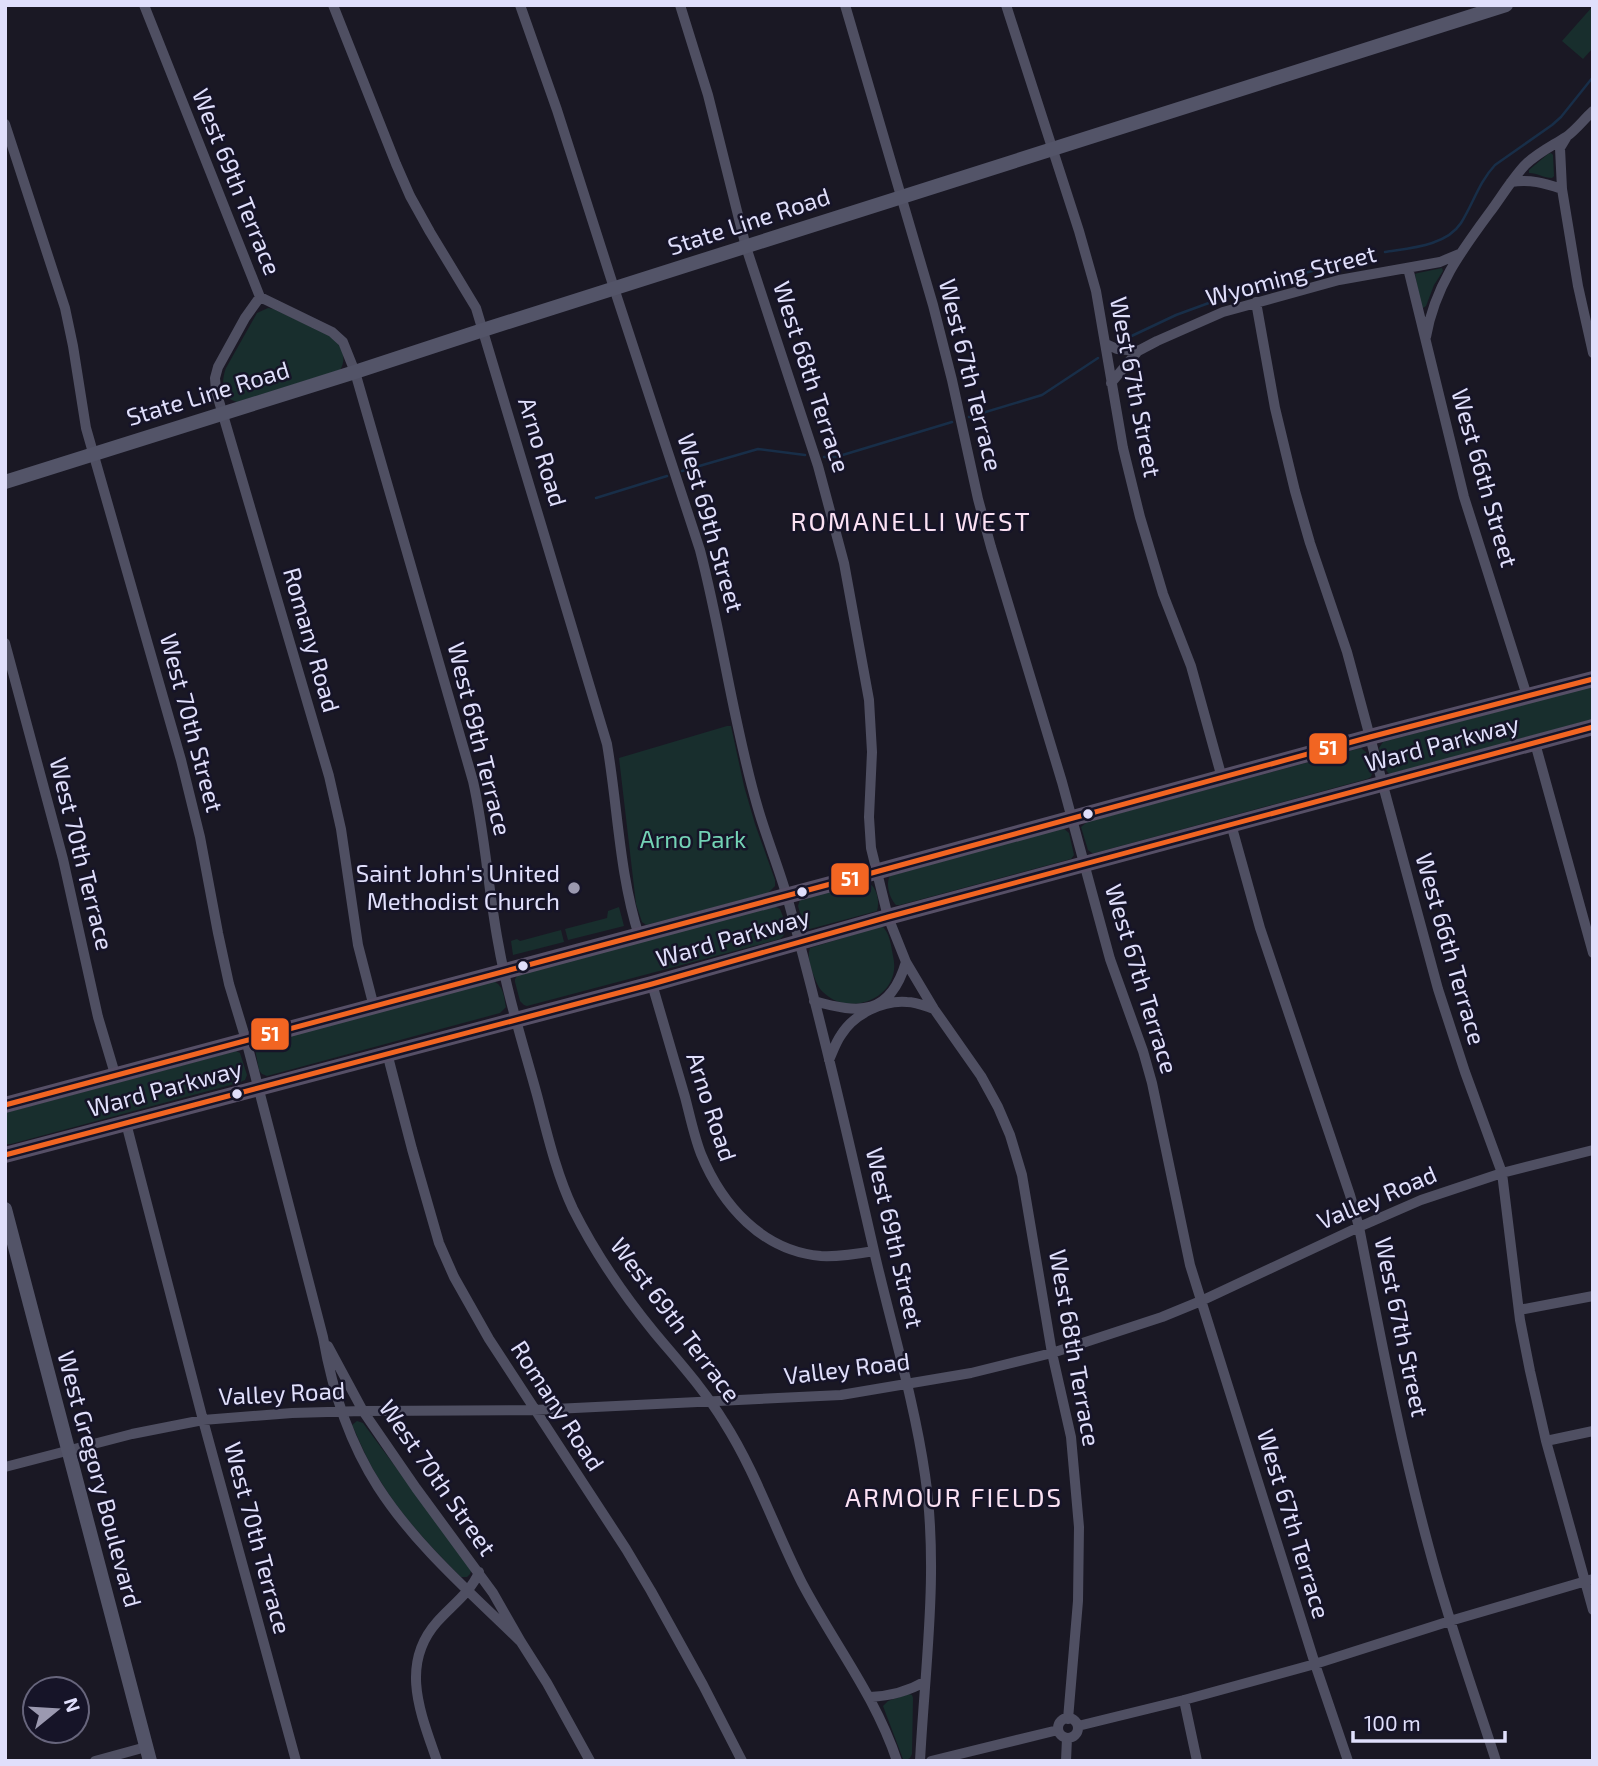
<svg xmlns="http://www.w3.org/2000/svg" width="1598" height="1766" viewBox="0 0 1598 1766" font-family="'Exo 2',sans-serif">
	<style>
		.green { fill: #182e2d }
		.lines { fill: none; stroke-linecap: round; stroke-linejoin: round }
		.stream { stroke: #182e48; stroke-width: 2.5 }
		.street { stroke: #4f4f62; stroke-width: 10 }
		.secondary { stroke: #535468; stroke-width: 14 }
		.primary { stroke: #564f66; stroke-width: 16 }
		.bus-1-casing { stroke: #161428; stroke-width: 10 }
		.bus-1 { stroke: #f26522; stroke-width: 5 }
		.bus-dot { fill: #e0dffb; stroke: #161428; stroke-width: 2.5 }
		.poi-dot { fill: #9b99b0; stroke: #161428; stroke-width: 2.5 }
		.labels { text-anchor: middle; stroke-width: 5; stroke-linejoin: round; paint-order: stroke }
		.street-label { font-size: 24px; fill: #e0dffb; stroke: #161428 }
		.park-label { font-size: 24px; fill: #73d2b5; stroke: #161428 }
		.poi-label { font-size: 24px; fill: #e0dffb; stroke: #161428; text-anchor: end }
		.neighbourhood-label { font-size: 26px; letter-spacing: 2px; fill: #fbe1f3; stroke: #161428 }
		.line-badge { stroke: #161428; stroke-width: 2.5 }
		.badge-label { font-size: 19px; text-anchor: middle; font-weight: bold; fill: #fff }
	</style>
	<rect width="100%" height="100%" fill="#1a1824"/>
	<path class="green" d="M1593,6v42l-10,11 -21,-18z
		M1551,153l2,2 1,21 -2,2c-8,0 -15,-5 -23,-5v-3l19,-16z
		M1442,268l1,3 -9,14 -8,21 -3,2 -2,-2 -6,-32 3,-1z
		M268,308l6,1 56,27c11,8 18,21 10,34l-103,32c-16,-4 -16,-21 -11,-34l31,-55z
		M1593,686v33l-200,54 -4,1 -5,-7 -5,-19 4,-6z
		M727,726h4l13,60 11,38 20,56v6l-7,7 -122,32 -4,-3 -6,-18 -17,-146z
		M1361,748l5,4 6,22 -1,3 -4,2 -272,74h-3l-4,-3 -7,-23 6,-5z
		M1063,828l6,5 5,22 -3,4 -171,46h-4c-6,-6 -11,-21 -6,-29z
		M866,882c11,3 14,19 11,29l-67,18 -6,-2 -6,-21 2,-6z
		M774,906l6,3c4,10 10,23 0,30l-253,67 -3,-1 -4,-4 -5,-19v-3l3,-4z
		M619,907l5,19 -56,14 -3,-11 42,-11 1,-7z
		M882,926c8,7 9,20 11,30 10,41 -43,62 -69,37 -6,-5 -8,-12 -11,-19 -3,-9 -6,-18 -3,-26z
		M561,930l3,12 -51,13 -2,-14 6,-2 3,2z
		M493,981c11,4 11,17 13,26l-6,6 -233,63 -5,-2 -3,-4 -4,-21 6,-5z
		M236,1051l4,2 7,22 -2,5 -7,3 -227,61h-6v-31z
		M357,1421l6,2 103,139 5,9 -1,3 -3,3h-6c-29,-29 -58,-59 -80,-95 -11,-16 -19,-35 -27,-53l-2,-4z
		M909,1694l3,1 1,3 -1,56 -2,4 -4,2 -3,-1 -20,-53 5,-5z"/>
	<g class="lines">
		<path class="stream" d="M1385,252c25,-4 61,-6 76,-29 12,-19 18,-41 34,-58l57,-40 9,-8 32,-40
			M1257,286l114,-31
			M1121,341l55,-26 71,-26
			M969,417l73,-22 56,-37
			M824,457h12l116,-35
			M682,471l76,-22 47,6
			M596,498l71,-22"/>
		<path class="street" d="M144,5l116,292 72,35 11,10 12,30 118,409c12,53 15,107 25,161 9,52 25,102 39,153 10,38 19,78 36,114 22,44 50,85 81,123 24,29 50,57 70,90 32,50 51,108 78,161 32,61 73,112 95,178
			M333,5l63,159 14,32 20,36 46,76 131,436c11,64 12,129 32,192
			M520,5l37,105 57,178 86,262c22,85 33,172 57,255 9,32 22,63 31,95 32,116 59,233 86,351 17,74 40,148 51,224 14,95 0,191 -5,286
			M680,5l28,90 38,152 72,219 26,97 25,137 3,52 -3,65 2,31 17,69 18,45 28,47 47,67 17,31 12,28 12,40 30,178 19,84 8,90 -1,74 -10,118
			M845,5l88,300 19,75 26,119 13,48 71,235 48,177 33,92 9,32 38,182 125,399 33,97
			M1006,5l73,226 17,60 27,157 17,69 23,77 28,72 31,112
			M5,124l60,184 8,38 13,82 95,332 19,77 18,96 11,51 17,56 77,297c9,52 26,105 55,150 38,59 93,106 143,155
			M1566,138l-6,10 2,41 16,97 15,67
			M1511,182c19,-3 33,1 51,7
			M1408,268l56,229 63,199
			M260,297l-15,21 -27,49 -3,11 1,13 113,385 12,53 17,116 16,62
			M1256,302l19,106 20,83 15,52 37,109 91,337 27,83 37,101 18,147 10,51 16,70 47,169
			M1426,337c9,-52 36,-87 67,-129 10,-14 20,-30 32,-43 12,-12 27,-19 41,-28 10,-7 18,-18 27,-26
			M1106,344l11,5 21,2
			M1111,383l27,-32 19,-10 66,-29 116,-32 101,-18 19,-8
			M5,643l58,216 35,158 17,57
			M1535,743l58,210
			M1231,824l29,104 90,267 9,32c21,107 41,215 70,321 19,72 44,142 67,213
			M652,984c11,38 22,76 33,113 5,19 9,39 16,57 21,51 61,97 120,102 18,1 36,-2 53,-5
			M814,1001c46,13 76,15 92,-39
			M387,1053l25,96 27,94 15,34 35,62 137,210 25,42 52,94 39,76
			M829,1060c4,-9 7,-18 12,-25 13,-21 42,-35 66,-33 9,0 18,4 27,7
			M126,1123l77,297 93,341
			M1519,1310l74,-14
			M328,1346l35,65 53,77 77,105 28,49 26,41 43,78
			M1546,1441l47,-10
			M5,1467l127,-33 71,-14 89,-7 71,-2 171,-1 307,-15 130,-22 81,-20 110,-36 39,-16 158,-74 62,-27 81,-27 91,-23
			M870,1697c19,-1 37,-5 54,-15
			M1184,1700l13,61
			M1058 1728a10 10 0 1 1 20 0a10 10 0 1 1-20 0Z
			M1078,1726l106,-26 131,-36 135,-43 143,-42
			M95,1761l51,-14
			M437,1761c-16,-47 -38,-96 0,-139 14,-16 34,-30 42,-50
			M931,1761l127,-31
			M1066,1761l1,-23"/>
		<path class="secondary" d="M5,482l350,-110 128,-42 1023,-325
			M5,1209l145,552"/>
		<path class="primary" d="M5,1105l863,-231 502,-137 223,-58
			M5,1155l647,-171 236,-67 705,-190"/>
		<g class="bus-1-casing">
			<path id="bus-1" d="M5,1105l863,-231 502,-137 223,-58
				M5,1155l647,-171 236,-67 705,-190"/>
		</g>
		<use href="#bus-1" class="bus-1"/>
	</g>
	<g class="bus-dot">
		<circle cx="1088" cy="814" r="6"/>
		<circle cx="802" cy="892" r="6"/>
		<circle cx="523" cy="966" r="6"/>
		<circle cx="237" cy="1094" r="6"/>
	</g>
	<circle class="poi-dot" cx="574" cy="888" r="7"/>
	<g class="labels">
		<g class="street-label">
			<text transform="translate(236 182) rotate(68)" y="8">West 69th Terrace</text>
			<text transform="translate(749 222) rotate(-18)" y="8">State Line Road</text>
			<text transform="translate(1291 276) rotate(-15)" y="8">Wyoming Street</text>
			<text transform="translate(970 375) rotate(76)" y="8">West 67th Terrace</text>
			<text transform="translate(811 377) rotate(72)" y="8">West 68th Terrace</text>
			<text transform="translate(1135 387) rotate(79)" y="8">West 67th Street</text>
			<text transform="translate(208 394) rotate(-17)" y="8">State Line Road</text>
			<text transform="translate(542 452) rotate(73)" y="8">Arno Road</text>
			<text transform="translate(1484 478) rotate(74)" y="8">West 66th Street</text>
			<text transform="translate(710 523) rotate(74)" y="8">West 69th Street</text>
			<text transform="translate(311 640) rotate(74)" y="8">Romany Road</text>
			<text transform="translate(191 723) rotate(75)" y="8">West 70th Street</text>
			<text transform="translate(479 739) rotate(76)" y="8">West 69th Terrace</text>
			<text transform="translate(1442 744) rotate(-15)" y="8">Ward Parkway</text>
			<text transform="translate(81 854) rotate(76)" y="8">West 70th Terrace</text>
			<text transform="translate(733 938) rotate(-16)" y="8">Ward Parkway</text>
			<text transform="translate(1450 949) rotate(74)" y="8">West 66th Terrace</text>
			<text transform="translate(1141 979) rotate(73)" y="8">West 67th Terrace</text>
			<text transform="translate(165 1089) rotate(-15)" y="8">Ward Parkway</text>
			<text transform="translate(711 1107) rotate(72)" y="8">Arno Road</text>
			<text transform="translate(1377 1198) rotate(-23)" y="8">Valley Road</text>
			<text transform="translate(894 1238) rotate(77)" y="8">West 69th Street</text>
			<text transform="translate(675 1320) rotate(53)" y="8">West 69th Terrace</text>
			<text transform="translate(1401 1327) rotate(78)" y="8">West 67th Street</text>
			<text transform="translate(1074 1348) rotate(80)" y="8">West 68th Terrace</text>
			<text transform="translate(847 1369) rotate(-7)" y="8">Valley Road</text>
			<text transform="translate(282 1394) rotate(-3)" y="8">Valley Road</text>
			<text transform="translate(557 1406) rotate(57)" y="8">Romany Road</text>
			<text transform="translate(437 1478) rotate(55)" y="8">West 70th Street</text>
			<text transform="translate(99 1479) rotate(75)" y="8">West Gregory Boulevard</text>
			<text transform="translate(1293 1524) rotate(73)" y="8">West 67th Terrace</text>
			<text transform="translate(257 1538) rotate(75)" y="8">West 70th Terrace</text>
		</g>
		<g class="park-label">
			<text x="693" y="848">Arno Park</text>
		</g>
		<g class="poi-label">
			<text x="560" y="882">Saint John's United<tspan x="560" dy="28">Methodist Church</tspan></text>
		</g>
		<g class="neighbourhood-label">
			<text x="911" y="531">ROMANELLI WEST</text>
			<text x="954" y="1507">ARMOUR FIELDS</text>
		</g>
	</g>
	<g class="line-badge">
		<rect x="1308" y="732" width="40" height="33" rx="7" fill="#f26522"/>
		<rect x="830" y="862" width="40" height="34" rx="7" fill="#f26522"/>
		<rect x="250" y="1017" width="40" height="34" rx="7" fill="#f26522"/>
	</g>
	<g class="badge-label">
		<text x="1328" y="755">51</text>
		<text x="850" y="886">51</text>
		<text x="270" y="1041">51</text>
	</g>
	<rect width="1598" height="1766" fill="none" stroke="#e0dffb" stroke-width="14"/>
	<g transform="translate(56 1710) rotate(72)"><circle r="33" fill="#161428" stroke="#67657c" stroke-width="2"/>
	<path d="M0-5L12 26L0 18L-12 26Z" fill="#9b99b0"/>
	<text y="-10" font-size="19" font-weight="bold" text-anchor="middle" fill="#e0dffb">N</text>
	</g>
	<path d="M1353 1731v10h152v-10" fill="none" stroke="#e0dffb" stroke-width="3.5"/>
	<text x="1364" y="1731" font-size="21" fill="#e0dffb" stroke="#161428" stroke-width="5" paint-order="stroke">100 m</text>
</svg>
